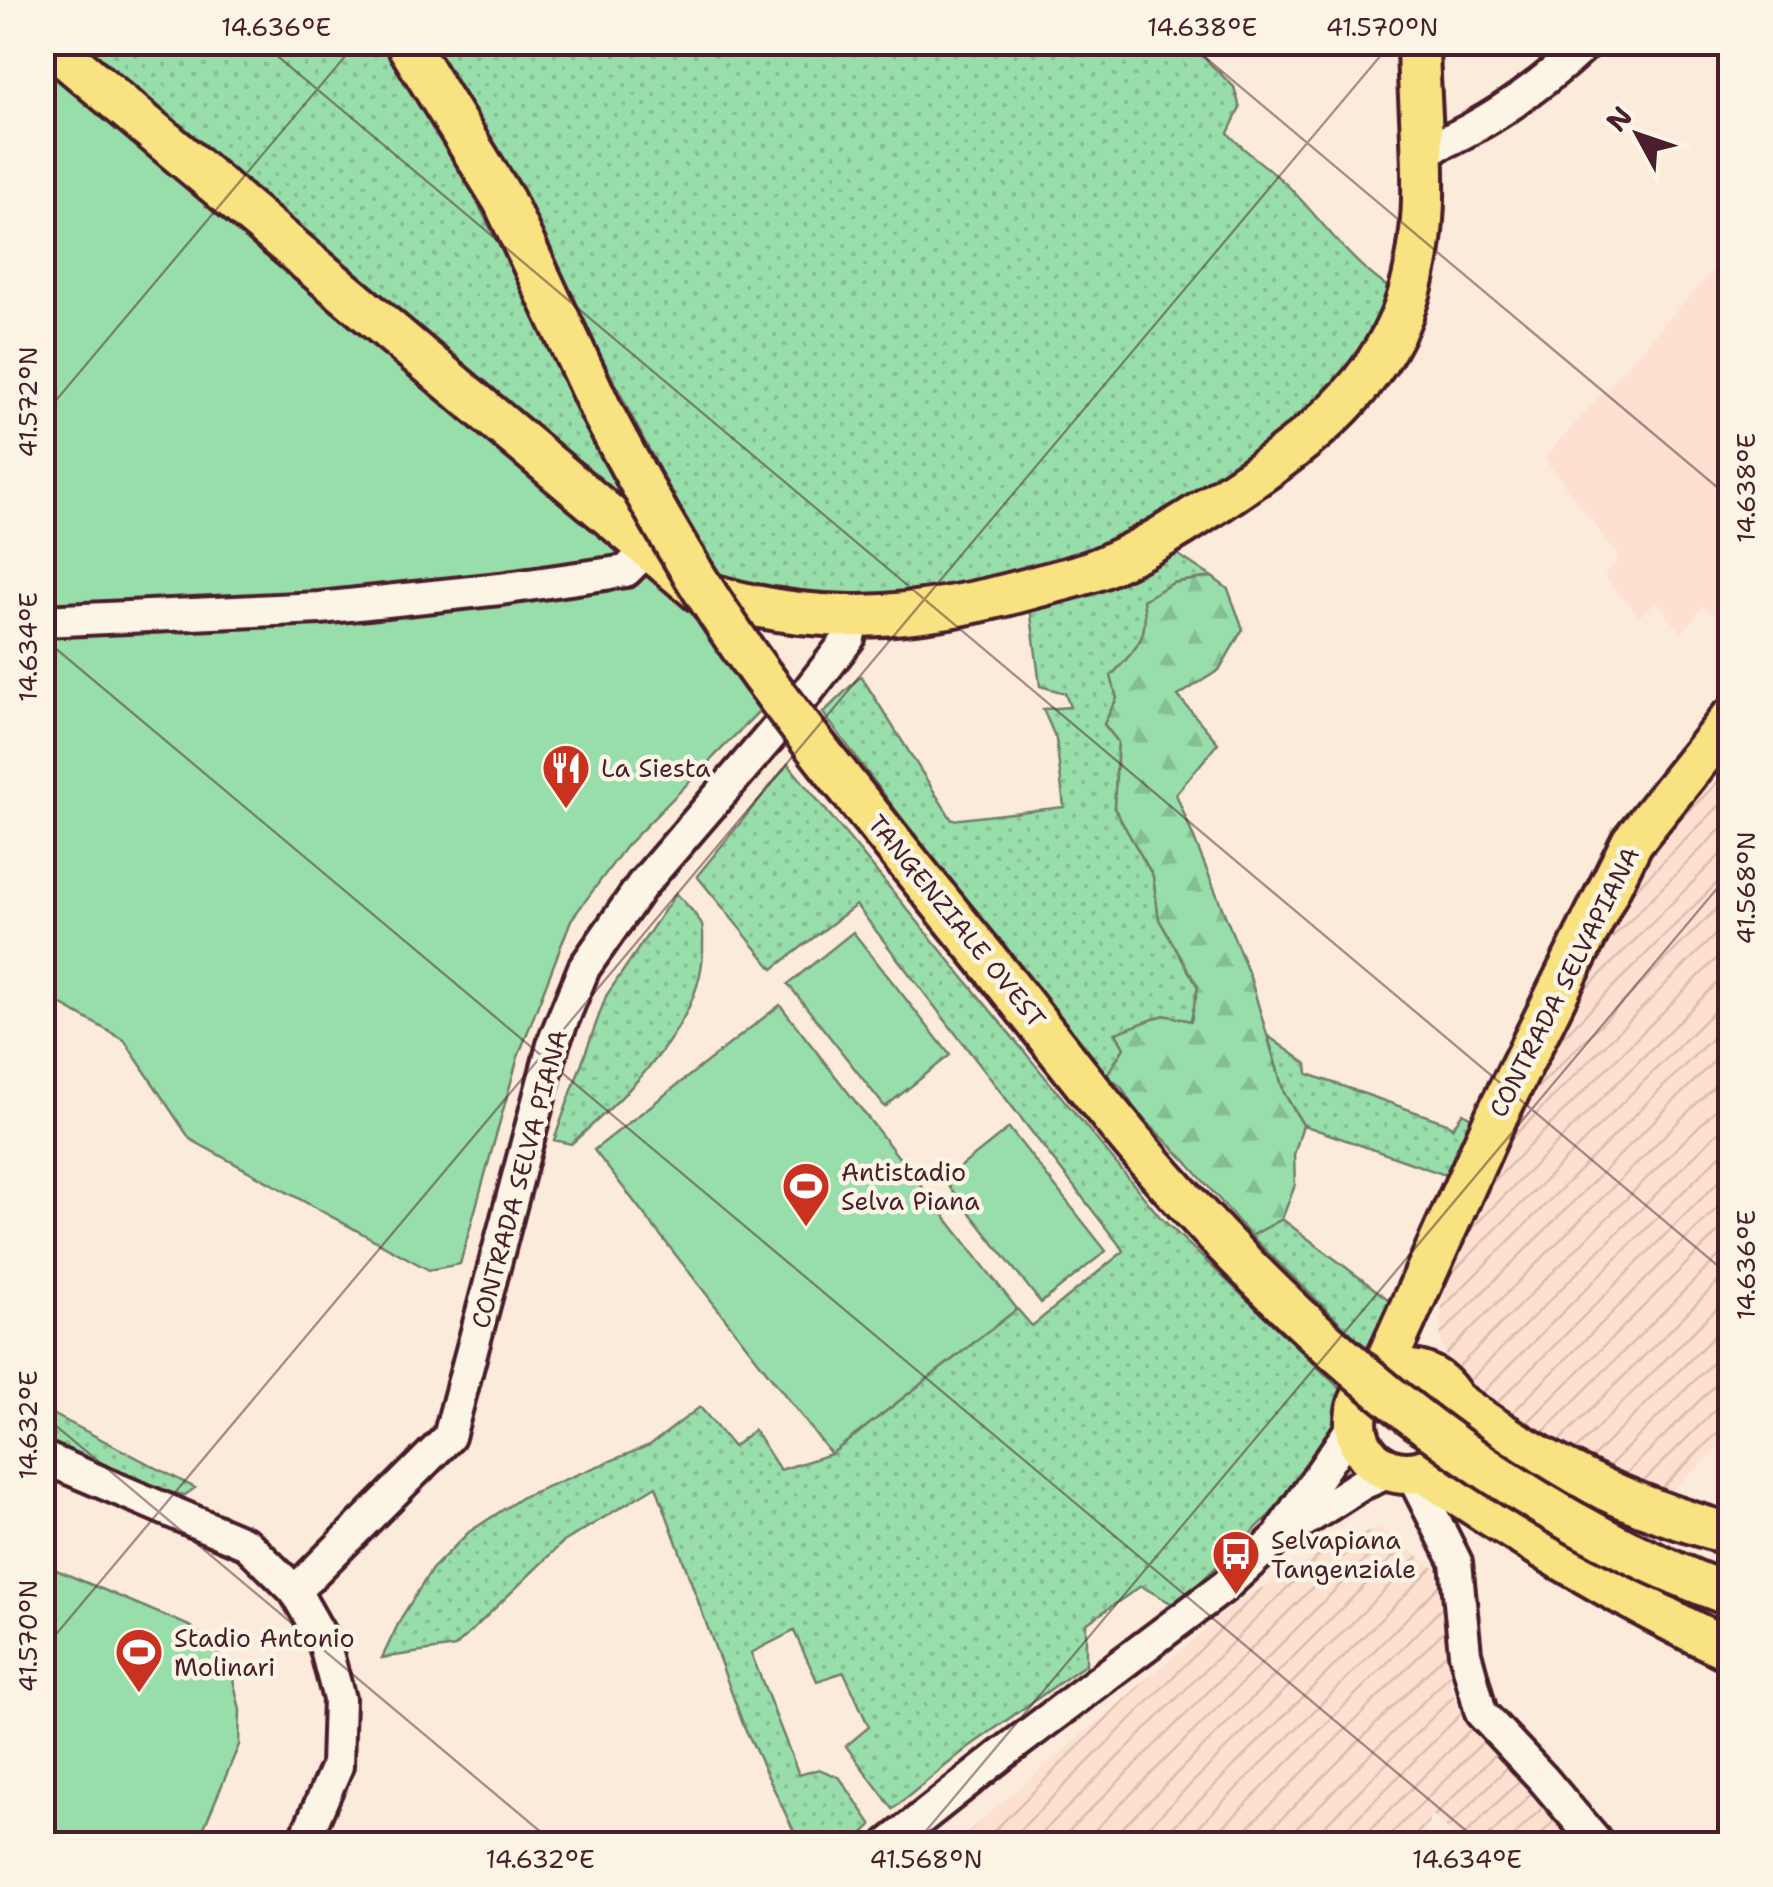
<svg xmlns="http://www.w3.org/2000/svg" width="1773" height="1887" viewBox="0 0 1773 1887" font-family="'Shantell Sans',sans-serif">
	<style>
		.built { fill: #fde0cf }
		.industrial { fill: url(#industrial-furrows) }
		.grass { fill: url(#grass-dots); stroke: #717e6a; stroke-width: 2.5 }
		.forest { fill: url(#forest-firs); stroke: #717e6a; stroke-width: 2.5 }
		.garden { fill: #98deaa; stroke: #717e6a; stroke-width: 2.5 }
		.lines { fill: none; stroke-linecap: round; stroke-linejoin: round }
		.minor-casing { stroke: #4a1f2b; stroke-width: 38 }
		.major-casing { stroke: #4a1f2b; stroke-width: 48 }
		.minor { stroke: #fcf5e5; stroke-width: 30 }
		.major { stroke: #f8e281; stroke-width: 40 }
		.major-bridge-casing { stroke: #4a1f2b; stroke-width: 48; stroke-linecap: butt }
		.major-bridge { stroke: #f8e281; stroke-width: 40 }
		.ticks { fill: none; stroke: #4a1f2b; stroke-width: 2.5; stroke-opacity: 0.45 }
		.labels { text-anchor: middle; stroke-width: 9; stroke-linejoin: round; paint-order: stroke }
		.poi-label { font-size: 25px; fill: #4a1f2b; stroke: #fcf5e5; text-anchor: start }
		.street-label { font-size: 25px; fill: #4a1f2b; stroke: #fcf5e5 }
		.neatline { fill: none; stroke: #4a1f2b; stroke-width: 4 }
		.ticks-label { font-size: 25px; text-anchor: middle; fill: #4a1f2b }
	</style>
	<defs>
		<pattern id="industrial-furrows" width="10" height="10" patternUnits="userSpaceOnUse" patternTransform="scale(2.5)"><rect width="10" height="10" fill="#fde0cf"/><path d="M-1 1l2-2M0 10L10 0M9 11l2-2" fill="none" stroke="#dac0b2"/></pattern>
		<pattern id="grass-dots" width="8" height="8" patternUnits="userSpaceOnUse" patternTransform="scale(2.5)"><rect width="8" height="8" fill="#98deaa"/><path d="M2 2h.1M6 6h.1" fill="none" stroke="#84be92" stroke-width="1.8" stroke-linecap="round"/></pattern>
		<pattern id="forest-firs" width="22" height="20" patternUnits="userSpaceOnUse" patternTransform="scale(2.5)"><rect width="22" height="20" fill="#98deaa"/><path d="M5 1l3.5 6h-7zM16 11l3.5 6h-7z" fill="#84be92"/></pattern>
	</defs>
	<rect width="100%" height="100%" fill="#fcebdb"/>
	<filter id="ink" filterUnits="userSpaceOnUse"><feTurbulence type="fractalNoise" baseFrequency=".01" numOctaves="2"/><feDisplacementMap in="SourceGraphic" scale="20" xChannelSelector="R" yChannelSelector="G"/><feConvolveMatrix kernelMatrix="1 2 1 2 8 2 1 2 1" color-interpolation-filters="sRGB"/></filter>
	<g filter="url(#ink)">
		<path class="built" d="M1730,251v372l-28,-17 -20,28 -25,-33 -18,16 -35,-42 16,-17 -76,-100z"/>
		<path class="industrial" d="M1730,763v675l-64,58 -42,-14 -148,-79 -25,-28 -10,-32 -1,-26 5,-29 70,-164 133,-269z
			M1378,1528l68,48 4,110 10,26 91,92 26,40h-115l-31,-31 -8,31h-469l282,-241 90,-53z"/>
		<path class="grass" d="M79,43h303l66,102 192,378z
			M428,43h761l45,44 6,21 -12,25c19,22 44,36 64,57 35,37 57,71 100,100l-13,36 -34,53 -41,44 -160,110 -149,50 -161,20 -107,-15c-76,-124 -135,-254 -202,-383 -28,-56 -65,-109 -97,-162z
			M1516,43h55l-20,17z
			M1177,554l35,23 -39,6 -27,35 -3,22 -31,36 5,22 -13,26 14,18 -4,66 39,68 6,43 39,68 -7,35 -75,11 8,15 -17,27 -155,-190 -129,-172 38,-37 91,144 112,-13 -8,-68 -13,-30 27,-2 -5,-14 -25,-7 -10,-79 76,-22z
			M788,764l373,454 186,177 -25,50 -45,63 -101,98 -35,-20 -55,38v40l-120,85 -73,60 -47,-63 23,-19 -25,-55 -27,9 -23,-50 -43,22 48,122 20,-6 21,9 32,47 -19,19h-53l-57,-120 -87,-238 -94,57 -107,104 -73,11 19,-40 31,-49 37,-37 55,-36 126,-51 50,-38 33,40 21,-17 26,40 51,-16 186,-145 15,17 92,-75 -268,-346 -83,64 -76,-93z
			M676,893c8,9 19,19 25,30 3,6 2,15 2,22 2,79 -78,151 -132,199l-17,-4 52,-144z
			M1268,1036l39,28 1,10 139,49 5,5 11,-15 8,5v9l-23,49 -145,-51 -19,-32z
			M1282,1219l111,84 -23,49 -119,-116z
			M42,1409h1l152,79 -10,7 -17,-3 -125,-53z"/>
		<path class="forest" d="M1212,577l16,12 15,40 -24,41 -41,26 40,47 -42,51 74,183 34,116 19,32 -9,30 1,30 -13,34 -31,17 -66,-76 -50,-50 -13,-22 -15,-13 17,-27 -8,-15 48,-18 27,6 7,-34 -39,-68 -6,-43 -39,-68 4,-66 -14,-18 13,-26 -6,-22c25,-28 39,-37 32,-76l30,-17z"/>
		<path class="garden" d="M42,57l637,536 81,117 -134,136 -55,74 -53,137 -58,207 -31,6 -239,-131 -66,-99 -81,-46z
			M853,932l97,123 -65,52 -97,-123z
			M780,1005l237,304 -186,145 -237,-304z
			M1009,1128l97,123 -65,52 -97,-123z
			M42,1564l150,63 25,25 16,27 7,31 -1,35 -42,99h-154z"/>
		<g class="lines">
			<g class="minor-casing">
				<path id="minor" d="M1424,151c62,-25 115,-63 164,-109
					M42,621l278,-13 180,-19 126,-18 21,-21
					M42,1457l205,87 48,47 29,51 15,57 -2,67 -34,78
					M1411,1473l45,89 9,91 16,60 62,66 55,65
					M1283,1528l74,-108
					M295,1591l154,-154 105,-396 30,-73 58,-83 156,-181 51,-66 4,-19
					M889,1844l112,-89 224,-169 51,-47 86,-55 30,-13"/>
			</g>
			<g class="major-casing">
				<path id="major" d="M47,42l652,549c115,38 218,29 333,-3 24,-7 51,-12 73,-22 53,-23 101,-56 149,-89 62,-43 121,-92 149,-165 33,-88 16,-178 15,-270
					M406,42l98,159 98,211
					M1356 1422a51 51 0 1 1 102 0a51 51 0 1 1-102 0Z
					M1377,1382l120,-267 135,-273 98,-122
					M1454,1401c87,63 172,105 276,133
					M1423,1471c101,67 198,127 307,179"/>
			</g>
			<use href="#minor" class="minor"/>
			<use href="#major" class="major"/>
			<g class="major-bridge-casing">
				<path id="major-bridge" d="M602,412c48,91 99,181 160,264 70,94 144,184 218,275 66,81 131,170 201,246 153,169 334,319 549,398"/>
			</g>
			<use href="#major-bridge" class="major-bridge"/>
		</g>
	</g>
	<path class="ticks" d="M261,42l1469,1234M1187,42l543,456M42,417l315,-375M42,637l1440,1207M42,1414l513,430M42,1651l1350,-1609M915,1844l815,-971"/>
	<defs>
		<g id="restaurant-pin" transform="scale(2.5)"><path d="M0 17L-7.5 6A9.5 9.5 0 1 1 7.5 6Z" fill="#c8321e" stroke="#fcf5e5"/><path d="M-5-6h1v4h1v-4h1v4h1v-4h1v5L-1.5 .5V6h-2V.5L-5-1ZM5-6V6H3V1.5H1.5Q1.5-4 5-6Z" fill="#fff"/></g>
		<g id="stadium-pin" transform="scale(2.5)"><path d="M0 17L-7.5 6A9.5 9.5 0 1 1 7.5 6Z" fill="#c8321e" stroke="#fcf5e5"/><path d="M0-5a6.5 5 0 1 0 0 10a6.5 5 0 1 0 0-10ZM-3.5-1.8h7v3.6h-7Z" fill="#fff"/></g>
		<g id="bus-pin" transform="scale(2.5)"><path d="M0 17L-7.5 6A9.5 9.5 0 1 1 7.5 6Z" fill="#c8321e" stroke="#fcf5e5"/><path d="M-5-6H5V4H4V6H2V4H-2V6H-4V4H-5ZM-3.5-4V0h7V-4ZM-3.5 1.2v1.5H-2V1.2ZM2 1.2v1.5H3.5V1.2Z" fill="#fff"/></g>
	</defs>
	<g fill-rule="evenodd">
		<use href="#restaurant-pin" x="566" y="768"/>
		<use href="#stadium-pin" x="806" y="1186"/>
		<use href="#bus-pin" x="1236" y="1554"/>
		<use href="#stadium-pin" x="139" y="1652"/>
	</g>
	<g class="labels">
		<g class="poi-label">
			<text x="601" y="777">La Siesta</text>
			<text x="841" y="1181">Antistadio<tspan x="841" dy="29">Selva Piana</tspan></text>
			<text x="1271" y="1549">Selvapiana<tspan x="1271" dy="29">Tangenziale</tspan></text>
			<text x="174" y="1647">Stadio Antonio<tspan x="174" dy="29">Molinari</tspan></text>
		</g>
		<g class="street-label">
			<text transform="translate(957 921) rotate(51)" y="9">TANGENZIALE OVEST</text>
			<text transform="translate(1564 982) rotate(-63)" y="9">CONTRADA SELVAPIANA</text>
			<text transform="translate(519 1179) rotate(-75)" y="9">CONTRADA SELVA PIANA</text>
		</g>
	</g>
	<rect width="1773" height="1887" fill="none" stroke="#fcf5e5" stroke-width="110"/>
	<g transform="translate(1638 135) rotate(310)" stroke="#fcf5e5" stroke-width="8" paint-order="stroke">
	<path d="M0-8L18 38L0 25L-18 38Z" fill="#4a1f2b"/>
	<text y="-15" font-size="28" font-weight="bold" text-anchor="middle" fill="#4a1f2b">N</text>
	</g>
	<rect x="55" y="55" width="1663" height="1777" class="neatline"/>
	<g class="ticks-label">
		<text x="276" y="36">14.636°E</text>
		<text x="1202" y="36">14.638°E</text>
		<text x="1382" y="36">41.570°N</text>
		<text transform="translate(28 402) rotate(-90)" y="9">41.572°N</text>
		<text transform="translate(1746 488) rotate(-90)" y="9">14.638°E</text>
		<text transform="translate(28 647) rotate(-90)" y="9">14.634°E</text>
		<text transform="translate(1746 888) rotate(-90)" y="9">41.568°N</text>
		<text transform="translate(1746 1265) rotate(-90)" y="9">14.636°E</text>
		<text transform="translate(28 1425) rotate(-90)" y="9">14.632°E</text>
		<text transform="translate(28 1636) rotate(-90)" y="9">41.570°N</text>
		<text x="540" y="1868">14.632°E</text>
		<text x="926" y="1868">41.568°N</text>
		<text x="1467" y="1868">14.634°E</text>
	</g>
</svg>
